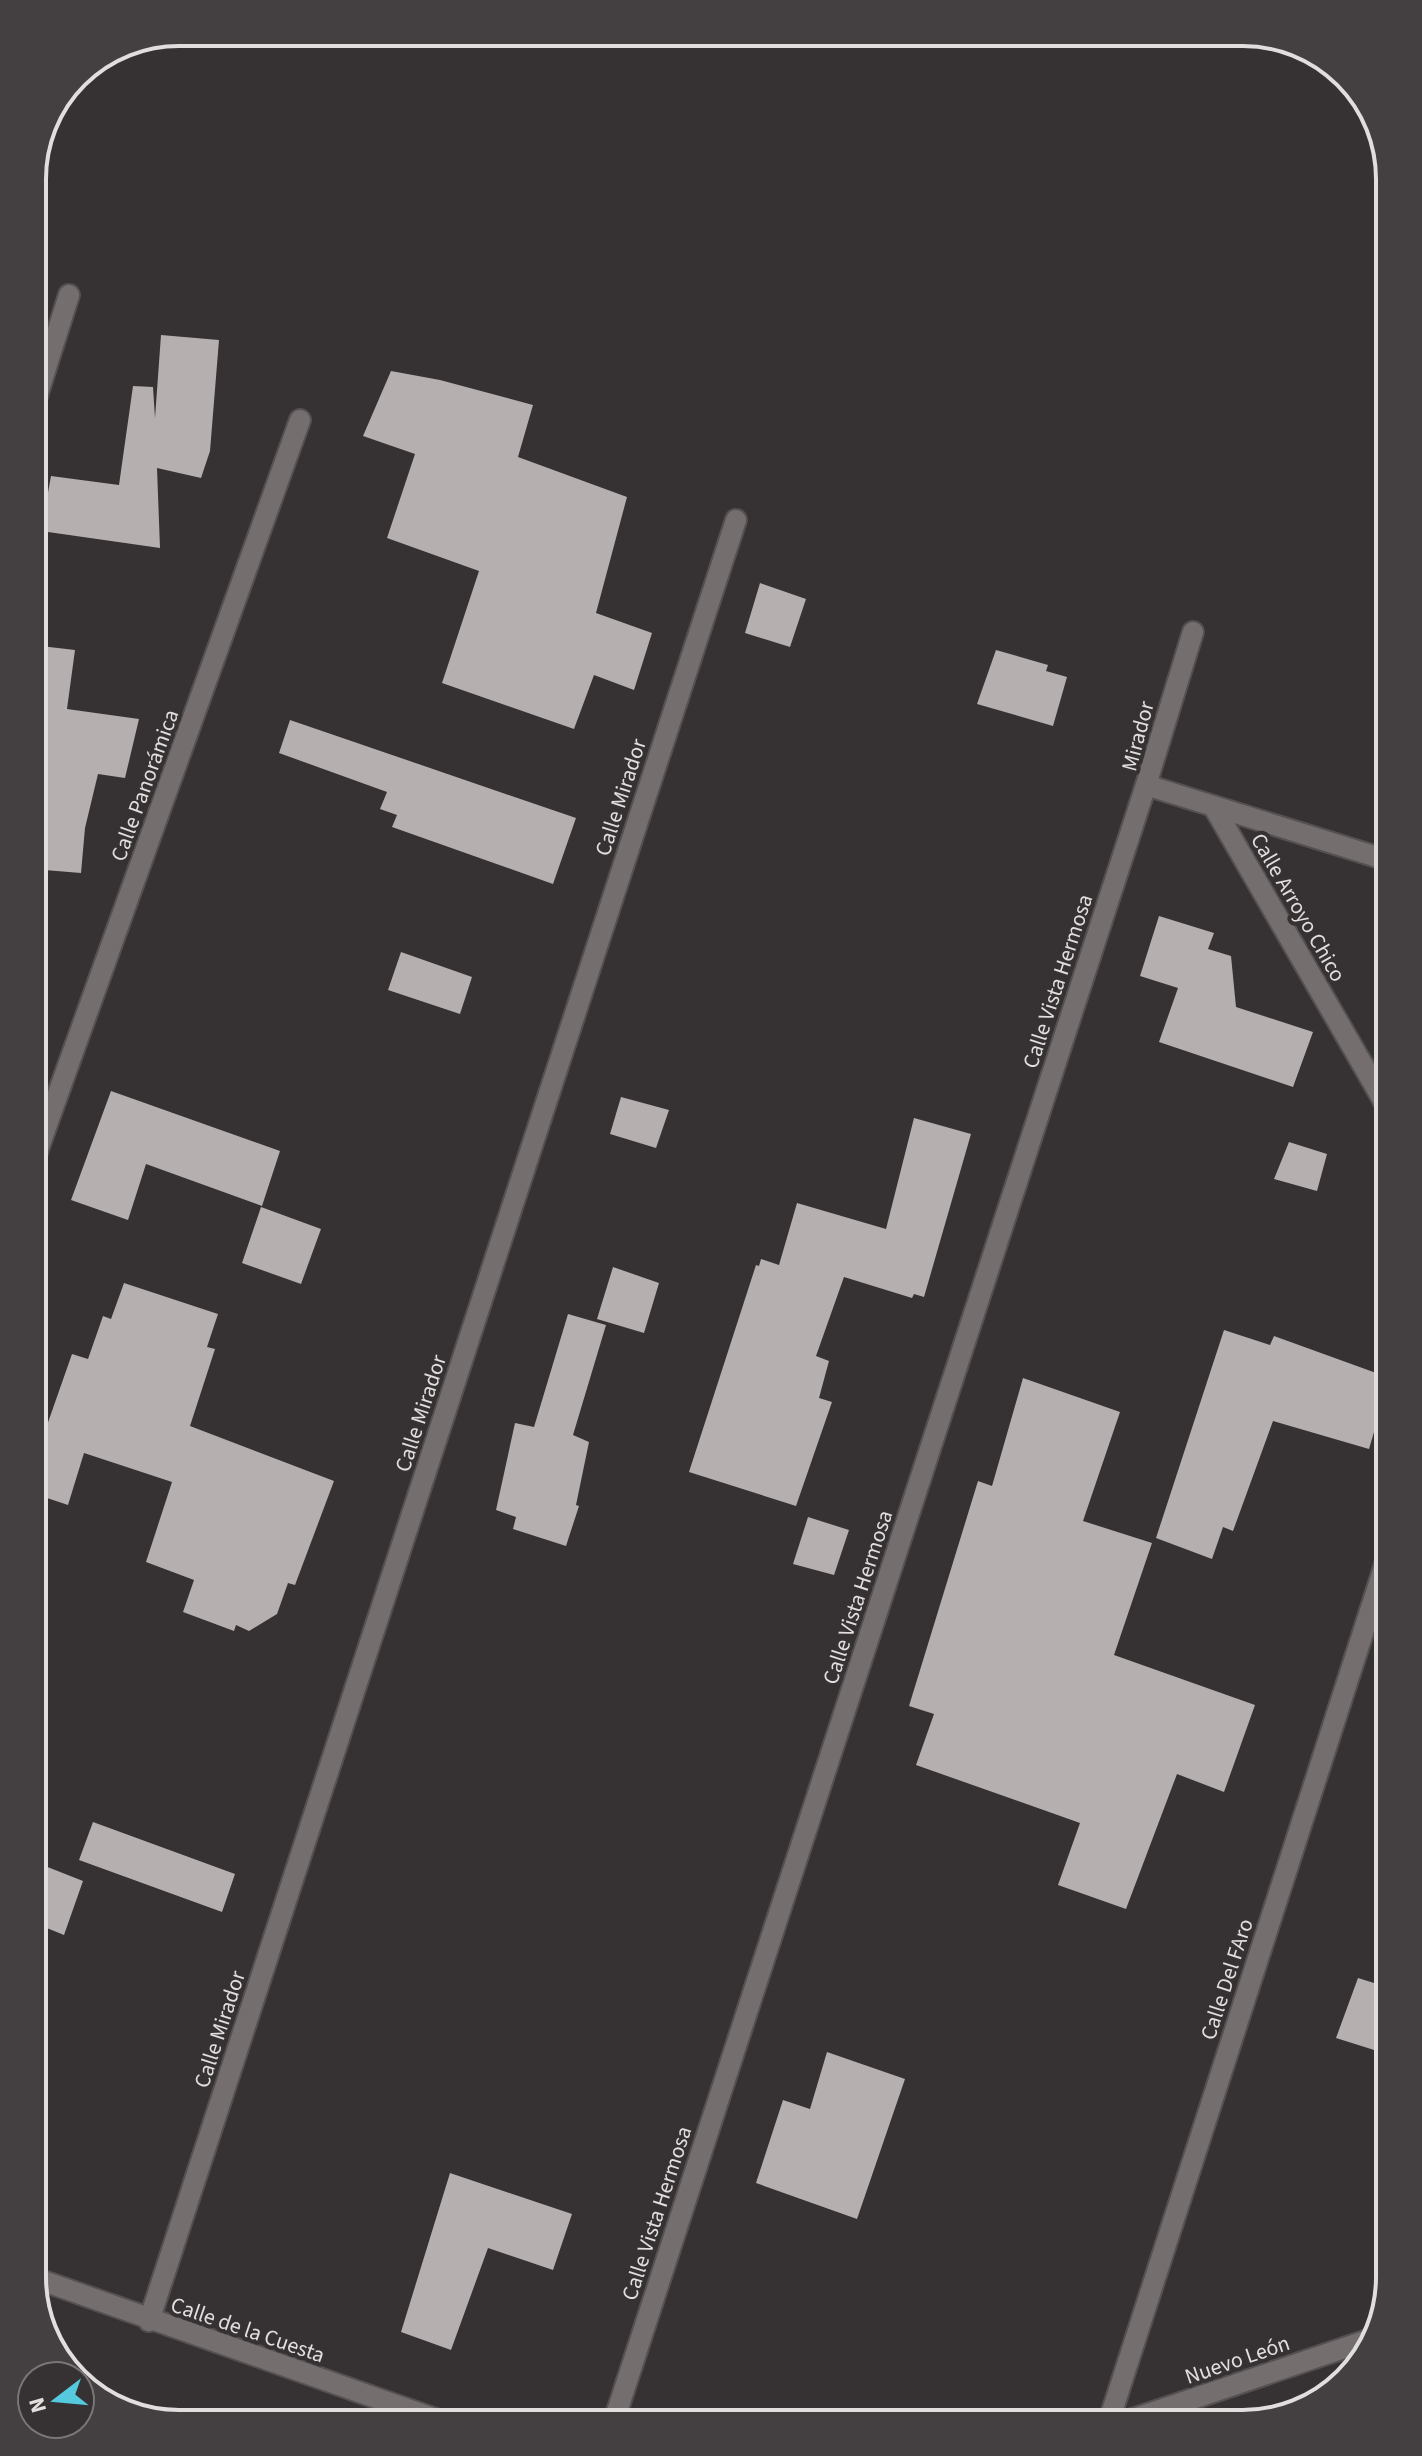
<svg xmlns="http://www.w3.org/2000/svg" width="1422" height="2456" viewBox="0 0 1422 2456" font-family="'Source Sans 3',sans-serif">
	<style>
		.building { fill: #b5afb0 }
		.lines { fill: none; stroke-linecap: round; stroke-linejoin: round }
		.minor-casing { stroke: #555051; stroke-width: 24 }
		.minor { stroke: #746e6f; stroke-width: 20 }
		.labels { text-anchor: middle; stroke-width: 8; stroke-linejoin: round; paint-order: stroke }
		.street-label { font-size: 22px; fill: #e1dede; stroke: #363132 }
		.rim { fill: none; stroke: #e1dede; stroke-width: 4 }
	</style>
	<rect width="100%" height="100%" fill="#363132"/>
	<path class="building" d="M161,335l58,5 -9,111 -9,27 -44,-10 3,80 -119,-17 10,-55 68,9 14,-99 20,1 2,31z
		M391,371l49,9 93,25 -15,52 109,40 -31,116 56,20 -18,57 -40,-15 -20,54 -132,-46 37,-112 -92,-33 28,-84 -52,-18z
		M760,583l46,16 -16,48 -45,-14z
		M32,645l43,5 -8,59 72,10 -14,59 -27,-4 -13,54 -4,45 -49,-4z
		M996,650l52,15 -2,6 21,6 -14,49 -76,-22z
		M290,720l286,98 -23,66 -161,-57 5,-12 -17,-6 7,-17 -108,-39z
		M1159,916l55,17 -6,16 23,7 5,51 77,25 -20,55 -134,-45 19,-54 -38,-12z
		M401,952l71,25 -12,37 -72,-24z
		M111,1091l169,60 -18,55 -116,-42 -18,56 -57,-20z
		M621,1097l48,13 -13,38 -46,-14z
		M914,1118l57,16 -47,163 -10,-3 -2,4 -68,-21 -28,79 13,5 -10,37 13,4 -36,104 -107,-34 67,-207 3,1 2,-7 18,6 18,-62 89,26z
		M1289,1142l38,12 -10,37 -43,-12z
		M261,1207l60,22 -20,55 -59,-21z
		M613,1267l46,16 -15,50 -47,-14z
		M124,1283l94,31 -11,33 8,2 -25,77 144,55 -39,104 -7,-2 -11,31 -28,17 -13,-6 -2,6 -51,-19 11,-32 -48,-18 26,-80 -88,-29 -16,52 -36,-12v-25l40,-114 16,5 15,-43 8,3z
		M568,1314l38,11 -33,110 16,7 -13,63 3,1 -13,40 -53,-17 3,-12 -20,-7 19,-87 19,4z
		M1224,1330l46,15 4,-9 116,42 -21,71 -96,-28 -40,110 -10,-4 -11,32 -56,-21z
		M1023,1378l97,34 -37,109 69,22 -38,112 141,50 -31,87 -47,-18 -51,135 -68,-24 22,-62 -164,-58 18,-51 -25,-8 69,-225 14,5z
		M808,1517l41,13 -15,45 -41,-11z
		M93,1822l142,52 -13,38 -143,-52z
		M45,1866l38,15 -19,54 -32,-13v-19z
		M1358,1978l32,10v67l-54,-17z
		M827,2052l78,27 -48,140 -101,-36 27,-83 27,9z
		M450,2173l122,41 -19,56 -65,-22 -37,102 -50,-18z"/>
	<g class="lines">
		<g class="minor-casing">
			<path id="minor" d="M32,412l37,-117
				M1146,785l244,76
				M1215,809l175,303
				M32,1166l268,-746
				M32,2277l418,147
				M149,2321l587,-1801
				M613,2424l533,-1639 47,-153
				M1108,2424l282,-875
				M1118,2424l253,-85"/>
		</g>
		<use href="#minor" class="minor"/>
	</g>
	<g class="labels">
		<g class="street-label">
			<text transform="translate(1137 736) rotate(-75)" y="8">Mirador</text>
			<text transform="translate(144 785) rotate(-70)" y="8">Calle Panorámica</text>
			<text transform="translate(620 797) rotate(-72)" y="8">Calle Mirador</text>
			<text transform="translate(1299 907) rotate(60)" y="8">Calle Arroyo Chico</text>
			<text transform="translate(1057 981) rotate(-72)" y="8">Calle Vista Hermosa</text>
			<text transform="translate(420 1413) rotate(-72)" y="8">Calle Mirador</text>
			<text transform="translate(857 1597) rotate(-72)" y="8">Calle Vista Hermosa</text>
			<text transform="translate(1226 1979) rotate(-72)" y="8">Calle Del FAro</text>
			<text transform="translate(219 2029) rotate(-72)" y="8">Calle Mirador</text>
			<text transform="translate(656 2213) rotate(-72)" y="8">Calle Vista Hermosa</text>
			<text transform="translate(248 2329) rotate(19)" y="8">Calle de la Cuesta</text>
			<text transform="translate(1237 2359) rotate(-19)" y="8">Nuevo León</text>
		</g>
	</g>
	<path d="M0 0H1422V2456H0ZM179 46H1243A133 133 0 0 1 1376 179V2277A133 133 0 0 1 1243 2410H179A133 133 0 0 1 46 2277V179A133 133 0 0 1 179 46Z" fill="#443f40" fill-rule="evenodd"/>
	<path class="rim" d="M179 46H1243A133 133 0 0 1 1376 179V2277A133 133 0 0 1 1243 2410H179A133 133 0 0 1 46 2277V179A133 133 0 0 1 179 46Z"/>
	<g transform="translate(56 2400) rotate(254)"><circle r="38" fill="#363132" stroke="#7a7677" stroke-width="2"/>
	<path d="M0-6L14 30L0 20L-14 30Z" fill="#55cadf"/>
	<text y="-12" font-size="22" font-weight="bold" text-anchor="middle" fill="#e1dede">N</text>
	</g>
</svg>
